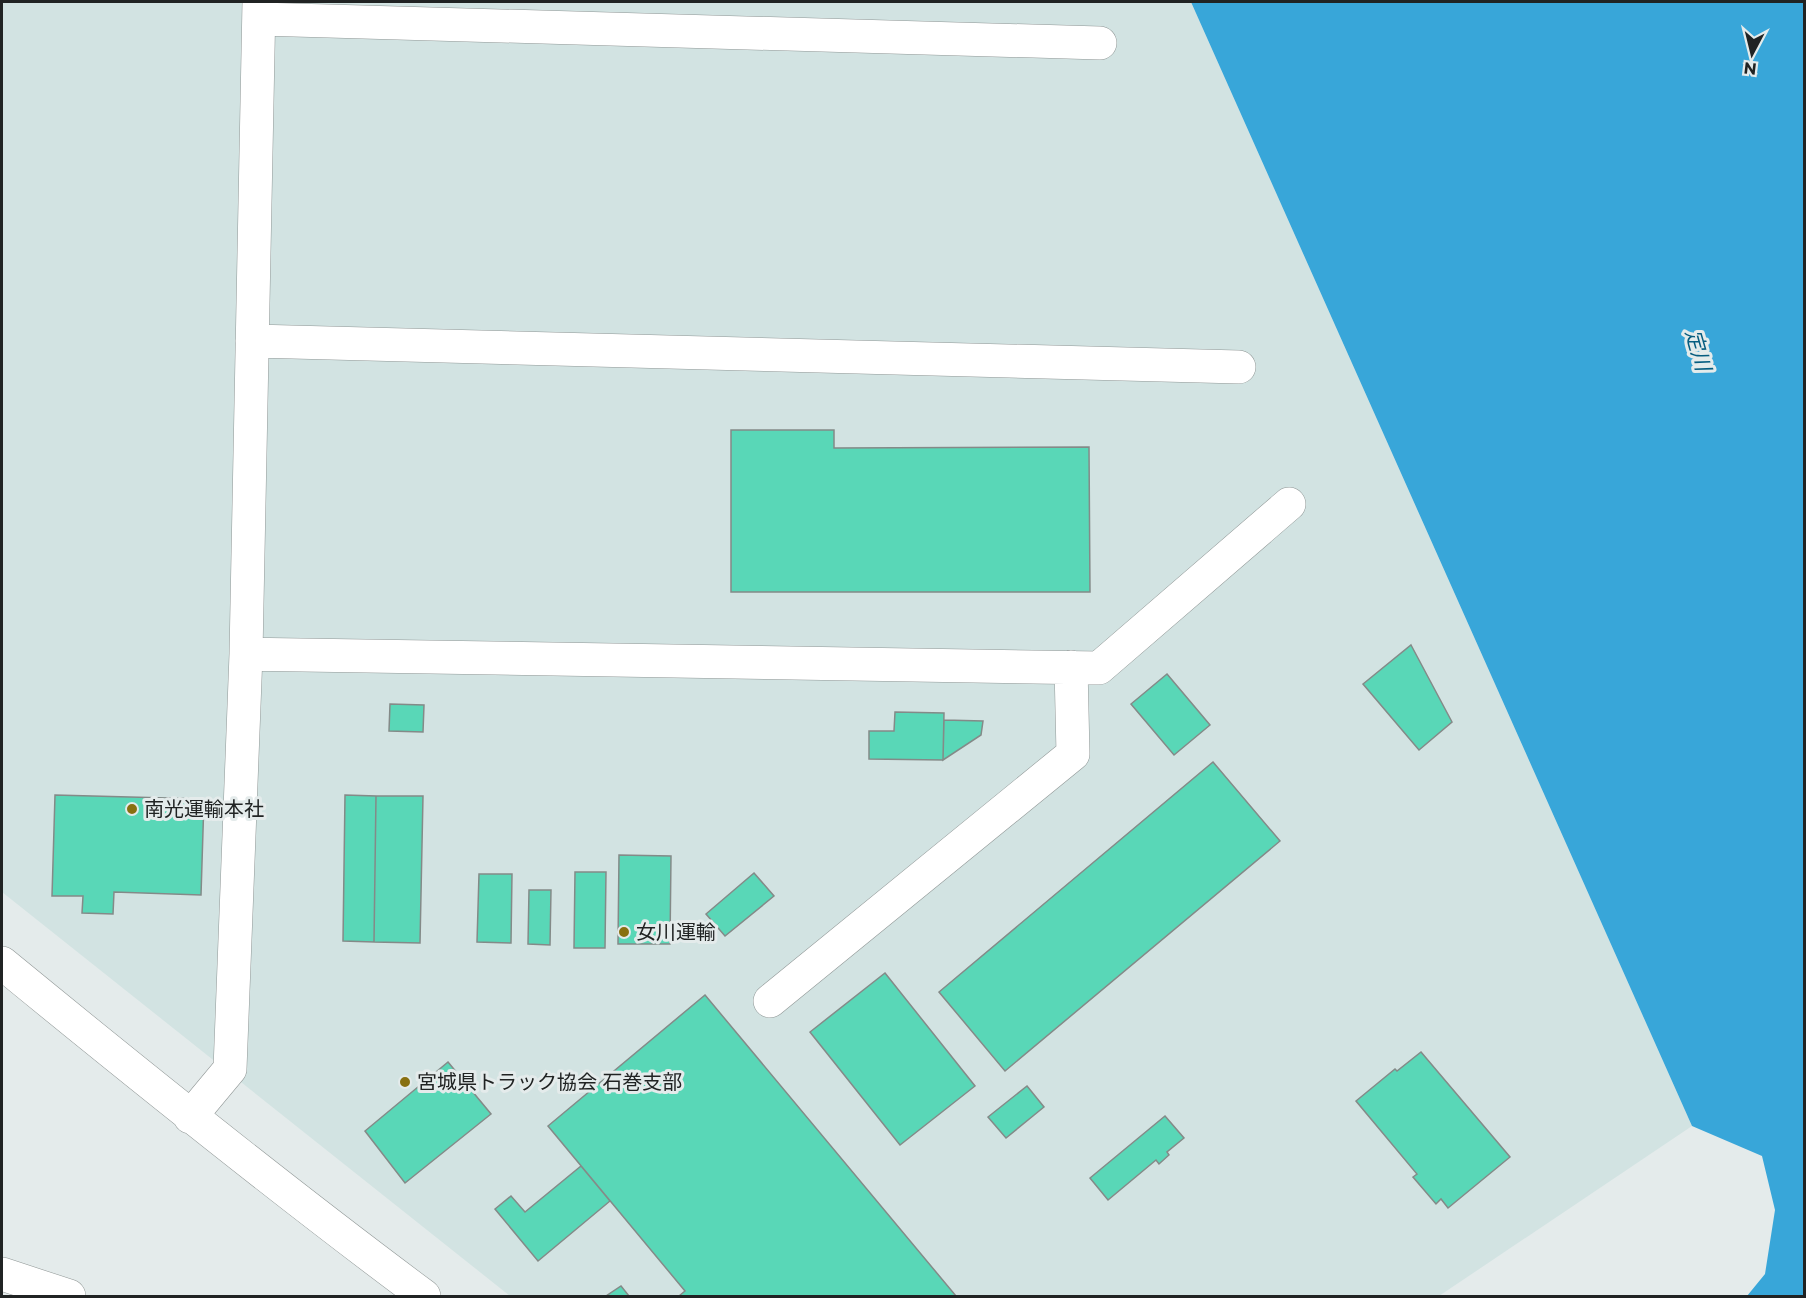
<svg xmlns="http://www.w3.org/2000/svg" width="1806" height="1298" viewBox="0 0 1806 1298" font-family="Montserrat,'Noto Sans JP',sans-serif">
	<style>
		.built { fill: #d2e3e2 }
		.water { fill: #38a6d9 }
		.building { fill: #59d7b7; stroke: #848a88; stroke-width: 1.5 }
		.lines { fill: none; stroke-linecap: round; stroke-linejoin: round }
		.minor-casing { stroke: #909796; stroke-width: 34 }
		.minor { stroke: #fff; stroke-width: 33 }
		.poi-dot { fill: #887011; stroke: #e4ebeb; stroke-width: 2 }
		.labels { text-anchor: middle; stroke-width: 6; stroke-linejoin: round; paint-order: stroke }
		.poi-label { font-size: 20px; fill: #202323; stroke: #e4ebeb; text-anchor: start }
		.water-label { font-size: 21px; font-style: italic; fill: #065d80; stroke: #e4ebeb }
	</style>
	<rect width="100%" height="100%" fill="#e4ebeb"/>
	<path class="built" d="M2,2h1189l501,1124 -253,170h-929l-508,-404z"/>
	<path class="water" d="M1191,2h613v1294h-57l18,-22 10,-64 -13,-54 -70,-30z"/>
	<path class="building" d="M731,430h103v18l255,-1 1,145h-359z
		M1411,645l41,77 -33,28 -56,-66z
		M1167,674l43,51 -36,30 -43,-51z
		M390,704l34,1 -1,27 -34,-1z
		M895,712l49,1 -1,47 -74,-1v-28h25z
		M944,720l39,1 -2,14 -38,25z
		M1213,762l67,79 -275,230 -66,-79z
		M55,795l149,4 -3,96 -87,-3 -1,22 -31,-1 1,-17h-31z
		M345,795l31,1 -2,146 -31,-1z
		M376,796h47l-3,147 -46,-1z
		M619,855l52,1 -1,88h-52z
		M575,872h31l-1,76h-31z
		M754,873l20,23 -49,40 -19,-22z
		M479,874h33l-1,69 -34,-1z
		M529,890h22l-1,55 -22,-1z
		M885,973l90,113 -75,59 -90,-113z
		M705,995l251,301h-277l6,-5 -137,-165z
		M1421,1052l89,105 -62,51 -7,-9 -5,5 -23,-27 4,-3 -61,-73 39,-32 2,2z
		M448,1062l43,52 -86,69 -40,-52z
		M1027,1086l17,21 -38,31 -18,-21z
		M1165,1116l19,22 -17,14 2,3 -10,9 -3,-4 -48,40 -18,-22z
		M581,1166l29,35 -72,60 -43,-52 16,-13 14,16z
		M621,1286l8,10h-23z"/>
	<g class="lines">
		<g class="minor-casing">
			<path id="minor" d="M259,19l841,24
				M252,341l987,26
				M246,654l853,14 190,-164
				M2,963c139,114 278,226 422,333
				M770,1001l303,-247 -2,-87
				M190,1117l40,-48 16,-415 13,-652
				M2,1274l67,22"/>
		</g>
		<use href="#minor" class="minor"/>
	</g>
	<g class="poi-dot">
		<circle cx="132" cy="809" r="6"/>
		<circle cx="624" cy="932" r="6"/>
		<circle cx="405" cy="1082" r="6"/>
	</g>
	<g class="labels">
		<g class="poi-label">
			<text x="144" y="816">南光運輸本社</text>
			<text x="636" y="939">女川運輸</text>
			<text x="417" y="1089">宮城県トラック協会 石巻支部</text>
		</g>
		<g class="water-label">
			<text transform="translate(1698 350) rotate(74)" y="7">定川</text>
		</g>
	</g>
	<rect width="1806" height="1298" fill="none" stroke="#202323" stroke-width="6"/>
	<g transform="translate(1752 54) rotate(187)" stroke="#e4ebeb" stroke-width="4.5" paint-order="stroke">
	<path d="M0-4.5L10 22L0 15L-10 22Z" fill="#202323"/>
	<text y="-9" font-size="16" font-weight="bold" text-anchor="middle" fill="#202323">N</text>
	</g>
</svg>
